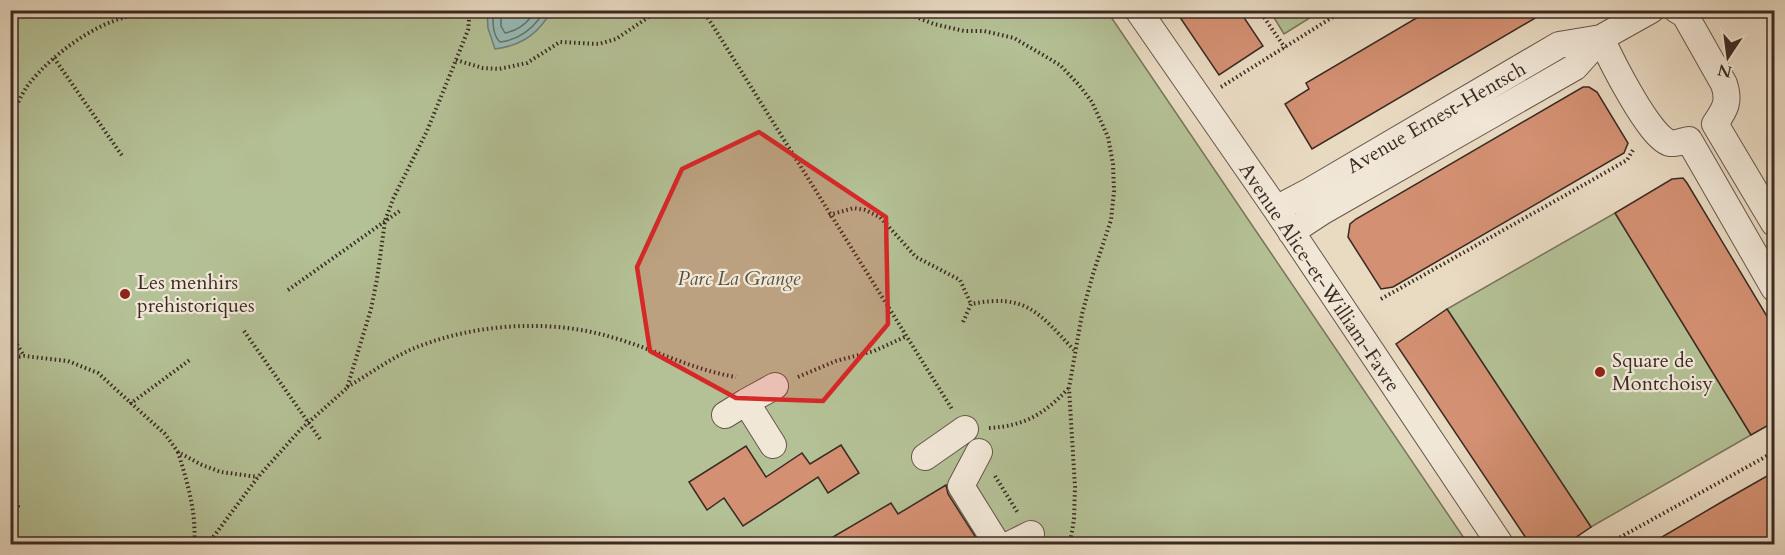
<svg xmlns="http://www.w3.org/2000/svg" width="1785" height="555" viewBox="0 0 1785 555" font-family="Cardo,serif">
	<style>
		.green { fill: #b4c095; stroke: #77755c; stroke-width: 1.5 }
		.water { fill: #97bab5; stroke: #72807b; stroke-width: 1.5 }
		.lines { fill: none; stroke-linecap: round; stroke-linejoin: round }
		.shore { stroke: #68726c; stroke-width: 1.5 }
		.building { fill: #d39072; stroke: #3a2a23; stroke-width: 1.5 }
		.minor-casing { stroke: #66564b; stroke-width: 28 }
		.path { stroke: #3a2a23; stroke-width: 4; stroke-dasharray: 1.5 3; stroke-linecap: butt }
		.minor { stroke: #f1e7d7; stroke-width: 26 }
		.marked { fill: #d62828; fill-opacity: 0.2; stroke: #d62828; stroke-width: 4.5; stroke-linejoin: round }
		.poi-dot { fill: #8f2418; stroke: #f1e7d7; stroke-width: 2 }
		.labels { text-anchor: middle; stroke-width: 4.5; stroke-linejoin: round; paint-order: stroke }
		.street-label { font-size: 20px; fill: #3a2a23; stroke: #f1e7d7 }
		.park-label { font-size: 20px; font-style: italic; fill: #585040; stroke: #f1e7d7 }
		.poi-label { font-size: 20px; fill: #3a2a23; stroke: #f1e7d7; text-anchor: start }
	</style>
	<rect width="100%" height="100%" fill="#e9dac2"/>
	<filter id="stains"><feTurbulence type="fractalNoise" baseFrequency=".00333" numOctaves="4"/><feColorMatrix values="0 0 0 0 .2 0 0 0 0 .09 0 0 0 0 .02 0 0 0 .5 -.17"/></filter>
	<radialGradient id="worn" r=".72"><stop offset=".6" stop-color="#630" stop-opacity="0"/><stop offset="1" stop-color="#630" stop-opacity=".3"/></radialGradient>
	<path class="green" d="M29,10l1078,1 361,533h-1457l-1,-523z
		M1270,11h51l-37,23z
		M1615,213l136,222 -160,92 -144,-218z"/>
	<path class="water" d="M487,11h55l5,7c-13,19 -29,28 -52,31l-7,-21z"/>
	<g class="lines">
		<path class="shore" d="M493,10c0,11 -1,25 7,32 17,-2 29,-10 39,-23l-1,-9
			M501,10v16l4,7c11,-2 19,-7 26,-16l-1,-7"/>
	</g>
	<path class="building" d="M1175,10h64l24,36 -44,29z
		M1430,10h119l-237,139 -27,-45 24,-15 -3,-6z
		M1583,87h6l8,5 31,51 -4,10 -231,134 -12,2 -33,-52 2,-13 6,-5z
		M1683,178l4,5 87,145v94l-23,13 -136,-222 57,-34z
		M1447,309l144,218 -25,17h-36l-134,-200z
		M841,445l18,28 -31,20 -10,-16 -75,49 -19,-28 -17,12 -18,-28 57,-36 20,31 36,-24 8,11z
		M1774,472v72h-124l75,-44z
		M946,485l2,9 32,50h-159l70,-41 7,11z"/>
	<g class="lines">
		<g class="minor-casing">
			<path id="minor" d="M1138,10l138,199 224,335
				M1677,10l8,5 39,69c6,18 1,25 -9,40l59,99
				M1276,209l34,-18 249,-146 42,-7 50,-28
				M1291,232l32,-21 252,-144 26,-29c9,20 49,101 69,105 5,1 13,-2 19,-3l85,148
				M725,415l21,-13
				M773,445l-27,-43 29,-16
				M979,452l-18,34 36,58
				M925,457l40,-28
				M1011,544l20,-10"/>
		</g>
		<path class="path" d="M703,10l249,399
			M898,10l36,14 30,7h20l30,7 46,27 19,20 13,17 16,35 5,27 1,27 -3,29 -18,54 -11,40 -13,74 6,99 -1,32 -4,25
			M1259,10l26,38
			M54,58l69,99
			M456,60l27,8 16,1 28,-6 33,-21 39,2 17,-5 43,-29
			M1221,87l123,-77
			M10,118c6,-11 11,-23 18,-33 25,-32 77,-71 120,-71 25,1 54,7 77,-4
			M829,215l25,-7 11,2 15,7 36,40 44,23 11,24
			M288,290l113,-80
			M1381,299l213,-120 33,-19 6,-10
			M963,322l8,-18c55,-11 68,9 103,46
			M244,331l76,108
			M10,333l14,23
			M10,358l14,-2 44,5 30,12 67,61 13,18 24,13 19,7 37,5
			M798,377l38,-16 38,-10 33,-15
			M347,387c21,-12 41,-27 63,-37 60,-26 138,-32 201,-13 43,12 82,33 125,40
			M130,404l61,-45
			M989,428c36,-2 55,-14 79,-39
			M178,452c9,29 19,62 16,92
			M995,476l23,37
			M10,496l6,3 2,7 -8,22
			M208,544l50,-67 43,-48 46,-41 24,-79 6,-30 8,-58 8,-22 34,-68 29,-71 12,-30 2,-20
			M1608,544l166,-92"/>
		<use href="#minor" class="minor"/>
	</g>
	<path class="marked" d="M759,132l127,85 2,107 -65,77 -87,-3 -86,-47 -13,-84 45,-98z"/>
	<g class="poi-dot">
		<circle cx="125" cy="294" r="6"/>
		<circle cx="1600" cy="372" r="6"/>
	</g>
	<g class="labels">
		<g class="street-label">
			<text transform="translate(1436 117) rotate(-30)" y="7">Avenue Ernest-Hentsch</text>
			<text transform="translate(1320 277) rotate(56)" y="7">Avenue Alice-et-William-Favre</text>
		</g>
		<g class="park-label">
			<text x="739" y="285">Parc La Grange</text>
		</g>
		<g class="poi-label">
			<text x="137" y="289">Les menhirs<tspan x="137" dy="23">prehistoriques</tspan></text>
			<text x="1612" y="367">Square de<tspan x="1612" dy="23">Montchoisy</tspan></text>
		</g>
	</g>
	<rect width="1785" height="555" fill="none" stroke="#e9dac2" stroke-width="36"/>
	<rect x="12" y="12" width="1761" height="531" fill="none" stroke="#3a2a23" stroke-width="3"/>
	<rect x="18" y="18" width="1749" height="519" fill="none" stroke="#3a2a23" stroke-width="1.5"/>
	<g transform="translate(1728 57) rotate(193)" stroke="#f1e7d7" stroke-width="4.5" paint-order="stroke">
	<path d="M0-4.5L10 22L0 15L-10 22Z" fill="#3a2a23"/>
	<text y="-9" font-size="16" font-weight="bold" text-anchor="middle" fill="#3a2a23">N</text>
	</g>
	<rect width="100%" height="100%" filter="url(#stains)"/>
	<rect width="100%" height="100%" fill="url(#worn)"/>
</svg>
